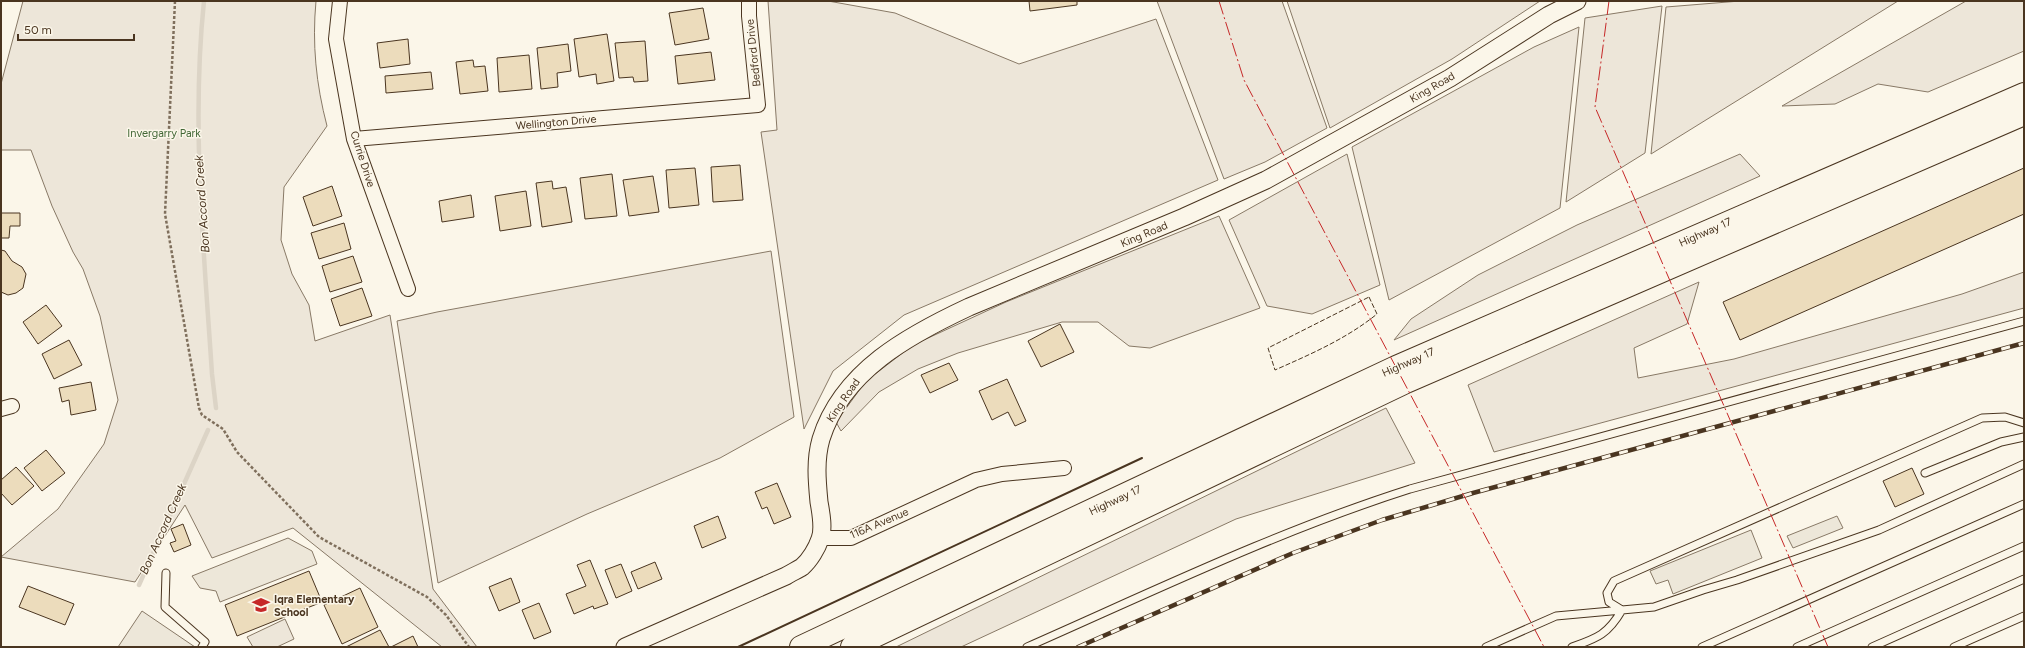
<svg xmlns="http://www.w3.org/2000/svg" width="2025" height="648" viewBox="0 0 2025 648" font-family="Figtree,sans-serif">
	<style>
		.green { fill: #ede6d9; stroke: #887966 }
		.parking { fill: #ede7d9; stroke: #887966 }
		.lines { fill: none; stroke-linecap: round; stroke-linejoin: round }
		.stream { stroke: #dcd4c6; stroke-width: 4.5 }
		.building { fill: #ecdcbc; stroke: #4a3520 }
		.service-casing { stroke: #4a3520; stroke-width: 9 }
		.minor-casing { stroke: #4a3520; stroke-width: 16 }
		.tertiary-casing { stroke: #4a3520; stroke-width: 19 }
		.trunk-casing { stroke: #4a3520; stroke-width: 24 }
		.path { stroke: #7f6f5c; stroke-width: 2.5; stroke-dasharray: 3 2; stroke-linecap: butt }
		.service { stroke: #fbf6e9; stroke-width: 7 }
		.minor { stroke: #fbf6e9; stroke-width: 14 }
		.tertiary { stroke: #fbf6e9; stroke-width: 17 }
		.trunk { stroke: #fbf6e9; stroke-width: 22 }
		.rail-casing { stroke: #4a3520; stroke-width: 4.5 }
		.rail { stroke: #fbf6e9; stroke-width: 3; stroke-dasharray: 9; stroke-linecap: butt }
		.fence { stroke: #4a3520; stroke-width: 1; stroke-dasharray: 5 2; stroke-linecap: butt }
		.wall { stroke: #4a3520; stroke-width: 2 }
		.power { stroke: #c62828; stroke-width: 1; stroke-dasharray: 14 3 2 3; stroke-linecap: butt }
		.labels { text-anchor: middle; stroke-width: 3; stroke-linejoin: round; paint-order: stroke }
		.street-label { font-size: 11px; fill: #4a3520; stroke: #fbf6e9 }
		.park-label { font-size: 11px; fill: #436837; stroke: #fbf6e9 }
		.poi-label { font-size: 11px; font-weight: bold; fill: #4a3520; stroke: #fbf6e9; text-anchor: start }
		.water-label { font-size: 12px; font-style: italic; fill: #4a3520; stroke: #fbf6e9 }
	</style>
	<rect width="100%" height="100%" fill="#fbf6e9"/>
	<path class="green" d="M23,1h293c-4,43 0,83 11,125l-43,61 -3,53 11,34 17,31 6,36 75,-26 43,274 44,58h-35l-149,-119 -81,30 -27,-53 -50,77 -134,-25 57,-48 46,-65 14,-44 -18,-84 -17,-47 -10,-17 -21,-46 -21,-56h-30v-66z
		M768,1h60l67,12 124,51 137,-45 62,161 -314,135 -71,56 -29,58 -43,-297 16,-2z
		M1157,1h125l45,127 -62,34 -41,17z
		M1287,1h253l-88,58 -122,69z
		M1740,1h158l-247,153 15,-147z
		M1966,1h58v50l-96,41 -50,-8 -43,20 -53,2z
		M1662,6l-17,147 -79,49 19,-184z
		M1579,27l-19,181 -171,92 -37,-153 182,-100z
		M1347,154l33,131 -68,29 -45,-8 -38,-86z
		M1740,154l20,22 -366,164 17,-21 67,-44 99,-50z
		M1219,216l41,92 -110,40 -21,-2 -31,-24h-36l-104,31 -40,16 -39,23 -38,39 -5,-9 30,-41 47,-36 93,-43z
		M771,251l23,166 -74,41 -133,56 -149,69 -41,-262 40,-9z
		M2024,272v36l-530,144 -26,-67 231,-103 -12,42 -53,24 4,30 96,-19 228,-65z
		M1386,408l29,55 -179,56 -275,128h-65z
		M285,619l9,20 -17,8h-24l-6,-10z"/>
	<path class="parking" d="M1837,516l6,12 -50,20 -6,-12z
		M1751,530l11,28 -89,36 -5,-14 -12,4 -6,-13z
		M288,538l24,13 5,13 -97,38 -4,-11 -16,-3 -8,-12z
		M142,611l53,36h-77z"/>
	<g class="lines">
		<path class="stream" d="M204,1c-13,124 0,249 8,373l4,34
			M139,585l69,-155"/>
	</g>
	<path class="building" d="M1029,1h48v4l-47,6z
		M703,8l6,31 -34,6 -6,-32z
		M607,34l7,47 -17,3 -1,-10 -17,3 -5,-38z
		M408,39l2,25 -30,4 -3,-25z
		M645,41l3,40 -14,1 -1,-5 -14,1 -4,-35z
		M568,44l3,27 -14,2 1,14 -17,2 -4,-41z
		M711,52l4,28 -37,4 -3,-28z
		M529,55l3,34 -33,3 -2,-34z
		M473,60l1,7 11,-1 3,25 -28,3 -4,-32z
		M431,72l2,17 -47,4 -1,-17z
		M740,165l3,35 -30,2 -2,-35z
		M695,168l4,37 -30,3 -3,-38z
		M2024,168v46l-284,126 -17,-38z
		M612,174l5,42 -32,3 -5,-41z
		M653,176l6,36 -30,4 -6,-36z
		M552,181l1,8 13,-2 6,35 -30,5 -6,-44z
		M332,186l10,30 -29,10 -10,-29z
		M526,191l5,35 -31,5 -5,-35z
		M471,195l3,22 -32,5 -3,-21z
		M1,213h19v13h-10l-1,12h-8z
		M344,223l7,26 -32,10 -8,-26z
		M1,250l4,1 7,10 10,6 4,7 -3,14 -7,5 -8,2 -7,-3z
		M353,256l9,26 -32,10 -8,-26z
		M362,288l10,28 -32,10 -9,-27z
		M46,305l16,21 -24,18 -15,-22z
		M1060,324l14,28 -33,15 -13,-26z
		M69,340l13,25 -28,14 -12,-25z
		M949,363l9,17 -28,13 -9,-18z
		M1007,379l19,42 -11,5 -7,-14 -16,8 -13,-29z
		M91,382l5,28 -25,5 -2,-15 -7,2 -3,-14z
		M46,450l19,23 -23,18 -18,-23z
		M16,467l18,19 -22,19 -11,-12v-13z
		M1912,468l12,26 -29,13 -12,-26z
		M777,483l14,34 -17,7 -7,-17 -5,2 -7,-17z
		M718,516l8,22 -24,10 -8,-22z
		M183,524l8,21 -17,7 -4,-9 6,-2 -5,-12z
		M590,560l18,44 -14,5 -1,-3 -19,8 -8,-20 20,-8 -9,-21z
		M655,562l7,17 -24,10 -7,-17z
		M621,564l11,27 -16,7 -11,-28z
		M309,571l13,31 -85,34 -12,-31z
		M511,578l9,24 -21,9 -10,-24z
		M28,586l46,18 -9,21 -46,-18z
		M360,588l18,39 -36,17 -18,-39z
		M539,603l12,29 -17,7 -12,-29z
		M380,630l9,17h-43z
		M413,636l5,11h-27z"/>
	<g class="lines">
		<g class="service-casing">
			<path id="service" d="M2024,423l-19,-6 -23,1 -368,163 -7,12 2,9 13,8 32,-3 49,-17 34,-10 142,-50 145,-66
				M1925,473l76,-31 23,-5
				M166,573l-1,34 40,35 -3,5
				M1027,647c127,-56 251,-116 383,-158l614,-168
				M1486,647l70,-31 66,-6c-14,24 -24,28 -50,37
				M1702,647l322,-143
				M1797,647l227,-101
				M1872,647l152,-68
				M1954,647l70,-31"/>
		</g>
		<g class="minor-casing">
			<path id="minor" d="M340,1l-4,38 18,100 54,150
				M354,139l404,-34 -9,-89v-15
				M1,409l11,-3
				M821,538h30l125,-58 26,-6 62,-6"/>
		</g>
		<g class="tertiary-casing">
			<path id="tertiary" d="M625,647l161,-71c5,-3 11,-6 16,-9 8,-7 15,-19 18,-28 4,-10 1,-26 -1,-37 -2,-21 -4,-42 2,-63 21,-68 88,-104 148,-132l215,-90 82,-37 184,-102 99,-63 28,-14"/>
		</g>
		<g class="trunk-casing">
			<path id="trunk" d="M801,647l595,-280 628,-273
				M852,647l554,-265 618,-268"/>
		</g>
		<path class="path" d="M175,1l-10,213 34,194 3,7 21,14 14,23 82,85 108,60 19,18 23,32"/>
		<use href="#service" class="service"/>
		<use href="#minor" class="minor"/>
		<use href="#tertiary" class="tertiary"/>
		<use href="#trunk" class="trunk"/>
		<g class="rail-casing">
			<path id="rail" d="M1078,647l215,-94 89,-33 91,-27 551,-150"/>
		</g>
		<use href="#rail" class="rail"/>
		<path class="fence" d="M1369,297l8,17c-31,25 -66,40 -102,56l-7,-22z"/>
		<path class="wall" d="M738,647l404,-189"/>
		<path class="power" d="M1219,1l25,79 300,567
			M1609,1l-14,106 233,540"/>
	</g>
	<defs>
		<g id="school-bare" transform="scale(1.38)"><path d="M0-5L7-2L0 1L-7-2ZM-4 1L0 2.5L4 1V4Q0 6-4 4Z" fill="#c62828" stroke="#fbf6e9" stroke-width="2.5" paint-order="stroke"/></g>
	</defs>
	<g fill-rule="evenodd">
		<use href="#school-bare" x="261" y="605"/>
	</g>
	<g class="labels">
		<g class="street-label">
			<text transform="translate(753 53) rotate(-96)" y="4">Bedford Drive</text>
			<text transform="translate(1432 87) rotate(-30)" y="4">King Road</text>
			<text transform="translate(556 122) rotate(-5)" y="4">Wellington Drive</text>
			<text transform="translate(363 159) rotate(72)" y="4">Currie Drive</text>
			<text transform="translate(1705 232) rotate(-24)" y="4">Highway 17</text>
			<text transform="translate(1144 234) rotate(-23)" y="4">King Road</text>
			<text transform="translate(1408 362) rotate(-24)" y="4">Highway 17</text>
			<text transform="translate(843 400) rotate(-56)" y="4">King Road</text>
			<text transform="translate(1115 500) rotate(-25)" y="4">Highway 17</text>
			<text transform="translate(879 523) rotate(-23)" y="4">116A Avenue</text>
		</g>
		<g class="park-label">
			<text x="164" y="137">Invergarry Park</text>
		</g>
		<g class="poi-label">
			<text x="274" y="603">Iqra Elementary<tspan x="274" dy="13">School</tspan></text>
		</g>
		<g class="water-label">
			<text transform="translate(202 204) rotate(-94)" y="4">Bon Accord Creek</text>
			<text transform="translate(163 529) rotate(-66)" y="4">Bon Accord Creek</text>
		</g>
	</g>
	<rect width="2025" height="648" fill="none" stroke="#4a3520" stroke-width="4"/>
	<path d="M18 34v6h116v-6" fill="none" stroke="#4a3520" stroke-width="2"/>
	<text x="24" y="34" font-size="12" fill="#4a3520" stroke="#fbf6e9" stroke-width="3" paint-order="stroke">50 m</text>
</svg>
